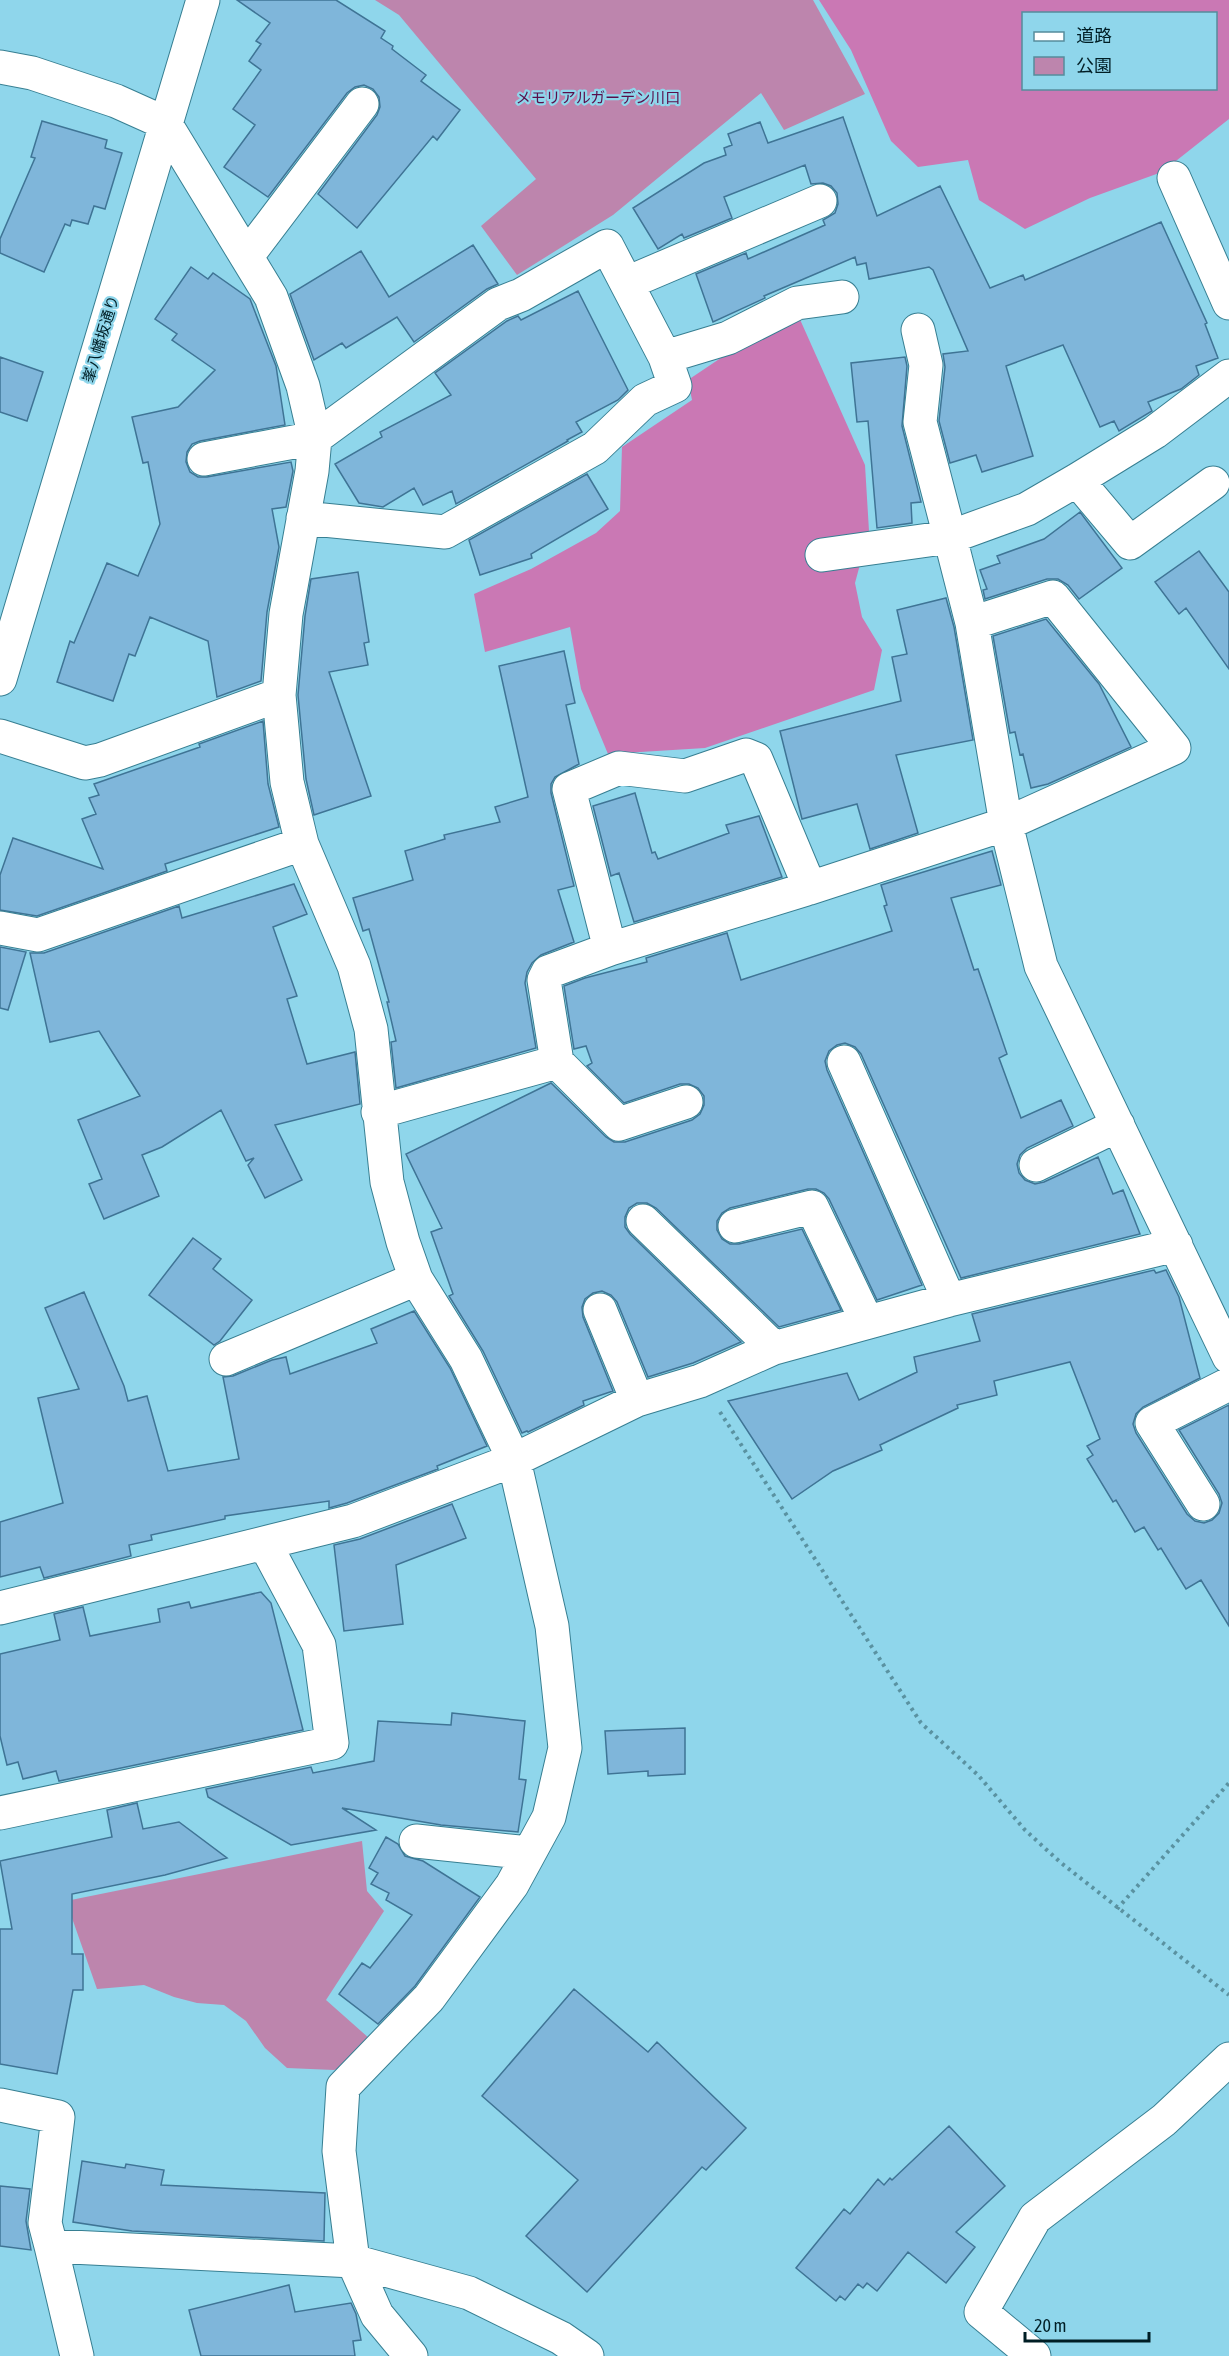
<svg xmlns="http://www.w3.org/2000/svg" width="1229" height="2356" viewBox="0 0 1229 2356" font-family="'Asap Condensed','Noto Sans JP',sans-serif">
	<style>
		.green { fill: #bd85ad }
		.forest { fill: #ca78b4; fill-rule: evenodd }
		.building { fill: #7fb6da; stroke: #3f7495; stroke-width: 1.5 }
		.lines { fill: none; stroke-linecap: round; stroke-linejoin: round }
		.minor-casing { stroke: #377f92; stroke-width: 35 }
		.path { stroke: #5a92a1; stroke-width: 4; stroke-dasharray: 3 4.5; stroke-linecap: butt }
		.minor { stroke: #fff; stroke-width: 33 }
		.labels { text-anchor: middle; stroke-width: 4.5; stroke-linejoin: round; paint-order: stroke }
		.park-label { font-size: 15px; fill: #590e4a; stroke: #8fd6eb }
		.street-label { font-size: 15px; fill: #001e25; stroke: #8fd6eb }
	</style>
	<rect width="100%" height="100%" fill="#8fd6eb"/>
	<path class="green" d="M375,0h438l52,94 -81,36 -23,-37 -148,122 -96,60 -36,-49 55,-47 -137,-164z
		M362,1841l5,50 17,20 -58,89 44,39 -22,26 -14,5 -47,-2 -22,-20 -19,-27 -22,-16 -27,-2 -23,-6 -30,-12 -47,4 -31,-88z"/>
	<path class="forest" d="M819,0h410v119l-67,53 -72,26 -65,31 -46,-29 -11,-40 -50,7 -27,-26 -40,-91zM1024,14h192v74h-192z
		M798,315l67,150 4,66 -14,52 7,34 20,33 -8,40 -169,58 -97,6 -27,-65 -11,-62 -85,25 -11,-58 57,-25 65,-36 24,-22 2,-64 70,-47 -4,-20 79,-53z"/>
	<path class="building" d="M237,0h99l49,31 -4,7 12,8 -1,3 34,26 -5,6 39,29 -23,30 -4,-4 -76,92 -39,-34 59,-79 3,-8 -1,-10 -6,-8 -9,-4 -9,2 -8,6 -79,104 -44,-30 31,-42 -22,-16 28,-39 -12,-9 12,-17 -5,-3 14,-18z
		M843,117l34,99 63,-30 50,102 33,-13 2,5 136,-58 46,101 -2,1 13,34 -22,8 3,9 -18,14 -33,13 4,9 -33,20 -5,-10 -14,6 -37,-82 -57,21 27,90 -51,16 -6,-17 -26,8 -11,-42 6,-54 -2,-13 25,-3 -35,-81 -4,-3 -60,12 -3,-16 -9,2 -2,-8 -91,39 1,2 -52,24 -17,-48 50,-21 2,6 77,-34 -2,-5 12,-7 3,-9 -1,-11 -6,-7 -8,-3 -12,1 -6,-19 -81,32 8,21 -48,20 -2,-4 -24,15 -25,-41 71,-45 22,-8 -2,-7 8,-3 -4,-11 32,-12 8,21z
		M42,121l65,19 -2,8 17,5 -17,56 -11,-3 -6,18 -16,-4 -2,6 -5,-2 -21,48 -44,-19v-14l35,-81 -4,-1z
		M473,245l25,39 -11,5 -73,53 -17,-25 -51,31 -4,-5 -28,17 -24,-66 71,-43 28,46z
		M191,267l17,12 5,-6 37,26 26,67 9,59 -85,16 -8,3 -5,8 -1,10 4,10 8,5h9l84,-15 2,9 -7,36 -14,2 7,38 -12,65 -6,69 -44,16 -9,-56 -58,-24 -15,39 -6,-2 -16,47 -56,-19 13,-41 4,2 33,-80 31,13 22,-52 -12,-62 -5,1 -11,-46 46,-10 37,-37 -43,-30 5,-6 -22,-15z
		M578,291l50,99 -10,10 -42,22 6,10 -15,8 1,1 -112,63 -4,-13 -29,14 -9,-17 -31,19 -24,-4 -24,-39 47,-27 -2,-5 71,-37 -16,-22 72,-52 11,-5 3,4z
		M0,357l43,15 -16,49 -27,-9z
		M905,357l2,9 -5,60 19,76 -10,1 1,20 -35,5 -9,-107 -11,1 -6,-59z
		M587,474l21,35 -77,45 1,4 -52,17 -11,-35z
		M1080,512l42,56 -43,31 -11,-14 -10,-6h-11l-62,20 -2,-9 4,-1 -7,-19 20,-7 -3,-7 47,-17z
		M1199,551l30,41v77l-43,-61 -7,6 -24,-32z
		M358,572l11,70 -5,1 4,22 -39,7 42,124 -57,19 -8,-36 -8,-84 7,-79 6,-37z
		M946,598l8,29 19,113 -77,15 22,78 -48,16 -13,-45 -55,15 -22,-88 121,-30 -9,-44 15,-3 -10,-44z
		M1046,619l53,65 32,63 -83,37 -17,4 -8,-34 -3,1 -5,-23 -5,1 -17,-97z
		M564,651l11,52 -9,2 13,59 -24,13 -4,7v9l23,93 -16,4 16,52 -33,13 -9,8 -5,9 -2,11 11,65 -140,40 -5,-46 5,-1 -9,-39h2l-20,-73 -6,2 -10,-33 60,-18 -8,-29 40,-12 -1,-4 56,-13 -5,-15 33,-10 -29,-131z
		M263,721l5,63 11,43 -114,37 2,7 -130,45 -37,-6v-35l13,-37 90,31 -21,-50 14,-5 -7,-16 10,-3 -5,-11 106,-37 -1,-3z
		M635,793l17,60 3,-1 3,7 71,-26 -3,-8 33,-9 23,61 -148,45 -15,-49 -8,3 -18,-70z
		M992,851l9,34 -50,13 23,72 4,-1 29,85 -8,4 22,60 40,-18 12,26 -46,22 -7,7 -3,9 2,9 6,7 10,4 9,-2 54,-25 15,37 10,-4 17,44 -179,44 -100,-224 -6,-7 -10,-4 -8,2 -8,6 -4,10 2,9 95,215 -45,15 -48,-101 -5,-6 -8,-4h-8l-78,19 -8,5 -5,8v9l5,9 8,5h9l63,-15 39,81 -62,17 -123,-119 -9,-5h-10l-8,5 -4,9v10l5,7 111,108 -48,21 -45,14 -31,-75 -6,-7 -9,-4 -9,2 -8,6 -3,8 1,10 30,74 -30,10 1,4 -56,27 -1,-1 -5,2 -39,-82 -34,-55 4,-2 -22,-62 11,-4 -36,-74 145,-71 55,54 8,5h11l67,-22 8,-6 4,-9v-9l-6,-8 -9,-4h-9l-56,19 -37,-37 5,-3 -6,-17 -12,3 -10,-63 21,-8 62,-16 -1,-4 81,-25 14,47 151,-49 -8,-25 3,-1 -6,-20z
		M294,884l13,30 -34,13 24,69 -10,3 20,65 48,-12 5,52 -85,21 27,55 -37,18 -17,-33 6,-7 -8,3 -25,-51 -59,37 -20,8 17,41 -55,23 -15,-35 13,-5 -24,-59 62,-24 -41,-65 -49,11 -20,-89h14l135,-47 3,12z
		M0,947l26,5 -18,58 -8,-2z
		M193,1238l28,21 -8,10 39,31 -32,41 -6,4 -65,-50z
		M1154,1270l2,3 10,-3 13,27 21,81 -57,29 -7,7 -3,10 3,9 51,81 8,7 9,2 8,-3 7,-7 3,-10 -3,-9 -40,-64 50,-25v221l-28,-46 -15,9 -25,-41 -3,2 -14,-23 -9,5 -19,-32 -3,2 -26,-43 6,-4 -6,-9 13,-7 -30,-77 -76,19 3,14 -40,10 1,3 -78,37 2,5 -49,21 -41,28 -64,-98 119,-28 12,27 58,-28 -3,-15 66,-16 -8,-27z
		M84,1292l40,94 4,15 19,-5 21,75 71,-12 -16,-82 10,-1 39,-16 14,-3 4,17 87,-31 -6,-14 43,-18 36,57 37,78 -50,20 1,3 -91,34 -18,5v-7l-104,15v3l-74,16 1,5 -23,5 2,11 -87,22 -4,-11 -40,10v-55l63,-19 -25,-105 41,-9 -34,-81z
		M452,1504l14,34 -70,27 7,59 -59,7 -10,-86 26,-6z
		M261,1592l10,11 32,127 -244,51 -3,-10 -33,8 -5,-17 -11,3 -7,-29v-82l60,-14 -6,-26 29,-7 7,29 70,-14 -2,-13 31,-7 2,6z
		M452,1713l73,8 -6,58 7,1 -8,52 -77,-7 -99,-17 34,22 -85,15 -83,-48 -2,-8 105,-22 2,6 61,-12 4,-40 73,4z
		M685,1728v46l-37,2v-5l-40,3 -3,-43z
		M137,1803l6,26 36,-7 48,36 -62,17 -93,19v60h11v36h-10l-16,84 -57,-10v-135h12l-12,-68 112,-24 -5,-27z
		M386,1837l12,7 7,12 18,5 57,36 -65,89 -37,38 -39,-30 23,-31 8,5 42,-53 -26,-15 3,-7 -18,-9 7,-11 -9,-5z
		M574,1989l74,63 9,-10 89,86 -40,42 -4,-3 -115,125 -61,-56 52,-56 -96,-84z
		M949,2126l56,60 -49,46 19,15 -29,36 -38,-31 -31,39 -10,-8 -4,5 -5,-4 -13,16 -5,-4 -4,5 -40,-33 48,-59 6,5 28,-35 6,6 6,-7 2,2z
		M82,2161l43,7 1,-4 38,6 -3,15 164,8 -1,48 -192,-10 -59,-9z
		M0,2186l30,3 -4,32 5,29 -31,-4z
		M289,2285l6,27 56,-9 5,11 5,26 -8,1 2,15h-154l-12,-46z"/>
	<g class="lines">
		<g class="minor-casing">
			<path id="minor" d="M0,67l32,6 84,28 49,22 106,174 32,89 12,52 -3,33 -26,143 -7,81 8,87 15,62 52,122 17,63 16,153 16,60 13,37 50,80 48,101 38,166 13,122 -16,69 -37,68 -83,113 -86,89 -4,64 14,110 24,54 34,41
				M1174,178l55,125
				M247,256l115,-152
				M627,283l193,-82
				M665,357l63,-19 69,-35 45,-6
				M1229,376l-74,56 -78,48 -50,29 -77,28 22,86 34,201 35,142 188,391
				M204,459l111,-21 183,-134 23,-9 86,-49 58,111 10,29 -30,14 -50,48 -150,84 -142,-14
				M1077,480l53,63 83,-60
				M822,555l128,-18 -30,-115 6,-57 -8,-35
				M0,679l203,-679
				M0,736l85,27 15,-3 179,-65
				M0,928l38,7 264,-91
				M610,949l-41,-160 50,-21 66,8 61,-21 10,4 54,129
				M557,1062l62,62 67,-22
				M844,1062l105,238
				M378,1112l179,-50 -13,-82 4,-8 62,-23 200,-61 196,-64 168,-76 -121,-151 -81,26
				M1036,1165l82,-40
				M643,1221l131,127
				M735,1226l77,-19 55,115
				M600,1310l37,90
				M226,1359l190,-80
				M1203,1504l-51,-81 77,-39
				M0,1608l353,-87 161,-61 123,-60 63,-19 74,-33 175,-48 227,-55
				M0,1813l332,-70 -13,-98 -54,-101
				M416,1841l113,12
				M0,2105l58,12 -13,106 6,23
				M77,2356l-26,-110 302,15 116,32 92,45 26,18
				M1034,2356l-53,-44 54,-94 129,-98 65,-61"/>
		</g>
		<path class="path" d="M720,1412l201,311 57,52 47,55 35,32 169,133
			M1117,1909l112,-126"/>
		<use href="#minor" class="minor"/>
	</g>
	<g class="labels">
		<g class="park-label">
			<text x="598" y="103">メモリアルガーデン川口</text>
		</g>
		<g class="street-label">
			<text transform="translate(101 339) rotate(-73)" y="5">峯八幡坂通り</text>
		</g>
	</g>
	<rect x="1022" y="12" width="195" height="78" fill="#8fd6eb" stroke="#568c9c" stroke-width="1.5"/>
	<rect x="1034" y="32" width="30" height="9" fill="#ffffff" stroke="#568c9c" stroke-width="1.5"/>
	<text x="1076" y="42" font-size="18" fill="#001e25">道路</text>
	<rect x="1034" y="57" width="30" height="18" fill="#bd85ad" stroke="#568c9c" stroke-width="1.5"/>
	<text x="1076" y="72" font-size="18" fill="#001e25">公園</text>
	<path d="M1025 2332v9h124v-9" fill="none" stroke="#001e25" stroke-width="3"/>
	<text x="1034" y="2332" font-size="18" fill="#001e25" stroke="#8fd6eb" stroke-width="4.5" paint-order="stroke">20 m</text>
</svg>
